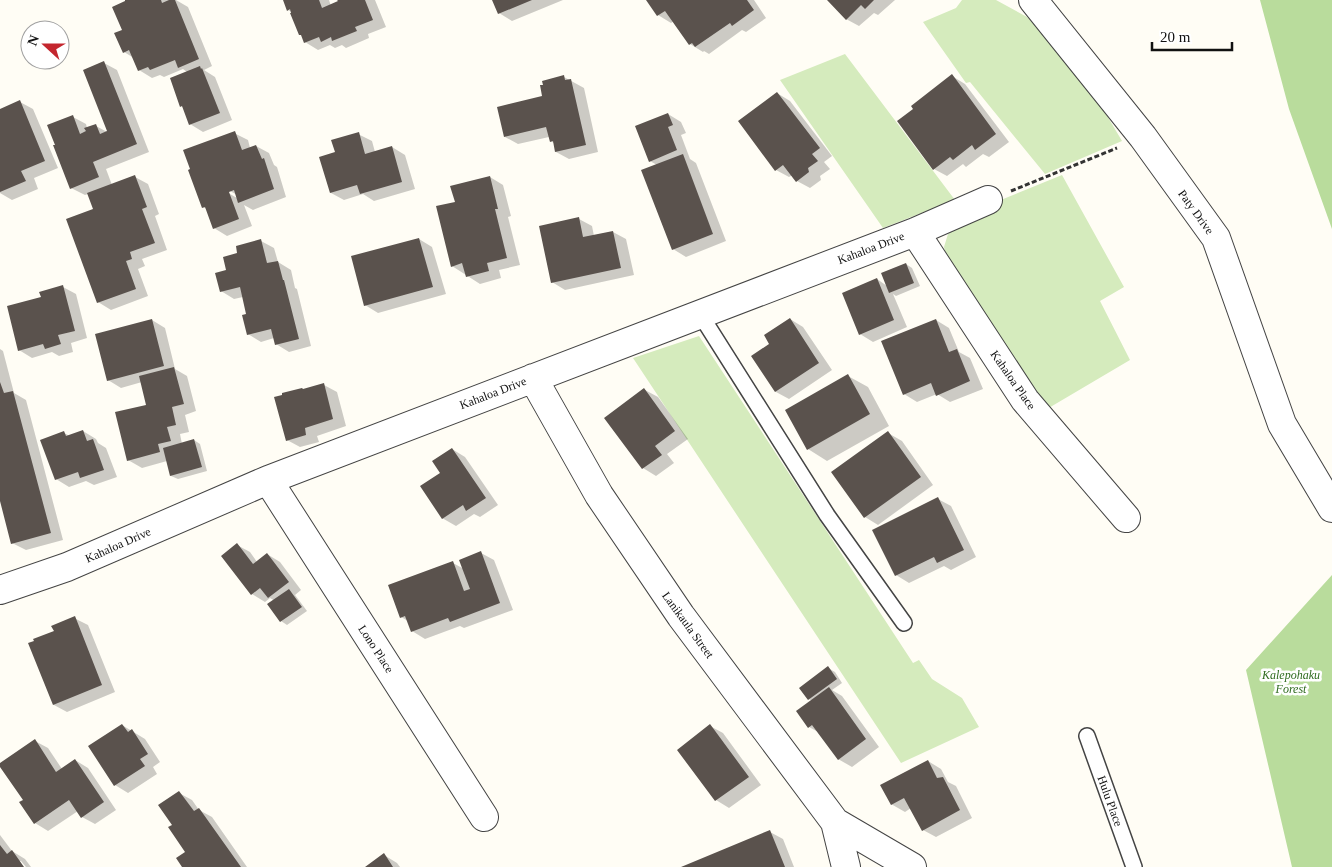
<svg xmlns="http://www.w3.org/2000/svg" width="1332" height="867" viewBox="0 0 1332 867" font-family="Georgia,serif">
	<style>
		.green { fill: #d5ebbd }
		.forest { fill: #b9dc9c }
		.shadow { fill: #0003; fill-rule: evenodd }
		.building { fill: #5a524d }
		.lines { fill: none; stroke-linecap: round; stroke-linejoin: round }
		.service-casing { stroke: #444; stroke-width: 18 }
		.minor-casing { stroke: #444; stroke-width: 30 }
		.path { stroke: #333; stroke-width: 3; stroke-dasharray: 5 2.5; stroke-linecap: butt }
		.service { stroke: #fff; stroke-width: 15 }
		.minor { stroke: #fff; stroke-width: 28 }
		.labels { text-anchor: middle; stroke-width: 5; stroke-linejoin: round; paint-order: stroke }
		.street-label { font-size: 12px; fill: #111; stroke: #fff }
		.park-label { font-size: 12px; font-style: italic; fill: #2f6b1f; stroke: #fff }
	</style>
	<rect width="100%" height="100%" fill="#fffdf5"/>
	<path class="green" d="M962,0h34l31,17 34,33 35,47 26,44 -77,33 -75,-92 -4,1 -43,-61 33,-14z
		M845,54l110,146 -72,28 -103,-148z
		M1062,175l62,112 -24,14 30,59 -83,49 -100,-148 -3,-14 4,-13 12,-9 31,-21z
		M699,336l214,327 6,-3 13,19 30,19 17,29 -78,36 -268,-405z"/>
	<path class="forest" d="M1260,0h72v229l-43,-120z
		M1332,575v292h-40l-46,-197z"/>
	<path class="shadow" d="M126,0h50l12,7 24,59 -8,4 11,7 17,43 -29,12 -13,-8 -6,-17 -3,-1 6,-34 -4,-3 -19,8 -4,-2 -8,3 -13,-8 -5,-12 -10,-6 -1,-21z
		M284,0h45l2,6 8,-4v-2h36l11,27 -18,7 1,4 -23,10 -4,-3 -7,3 -5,-3 -12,5 -13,-8 -11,-29 -6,-3z
		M493,0h70l-51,21 -13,-8z
		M647,0h107l12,18 -20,14 -4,-2 -33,24 -5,-3 -1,1 -13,-8 -16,-23 -3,2 -13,-8z
		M829,0h66l-17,15 -4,-2 -15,13 -13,-7z
		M104,63l13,7 32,82 -43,17 6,16 23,-8 13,7 11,30 -4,2 12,34 -25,9 3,7 -7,3 10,27 -37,14 -13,-8 -4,-92 -6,-16 -3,1 -14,-7 2,-71 13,7 1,4 9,-2 13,7z
		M952,76l13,8 44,58 -20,15 -6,-3 -17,13 -3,-3 -16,12 -13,-7 -20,-60z
		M564,77l20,11 14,64 -29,7 -13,-7 -1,-8 -4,-3 -2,-4 -31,7 -13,-7z
		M777,93l13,8 42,55 -8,6 6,7 -10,7 1,4 -11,8 -13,-7 -4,-6 -4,2 -13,-7z
		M20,102l13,7 25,59 -24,10 4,11 -26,11 -12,-7v-83z
		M668,114l13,8 5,11 -5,2 9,24 6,4 30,78 -40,16 -13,-8 -16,-84 -7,-4z
		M234,133l14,7 2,8 6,-2 13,7 5,12 3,2 9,30 -33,13 -9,-5 8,21 -25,10 -13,-8 -7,-19 -4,-2 -11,-37zM225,188l12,7v3l-14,-8z
		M358,134l14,7 3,11 17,-5 13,8 10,34 -41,12 -11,-7 -19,6 -13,-7 5,-40z
		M490,177l13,8 8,31 -3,1 12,48 -21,5 2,8 -21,6 -28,-18 4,-63z
		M579,219l13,7 2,10 19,-4 13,7 8,36 -69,15 -13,-8z
		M419,239l13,8 14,47 -68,19 -13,-8z
		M261,241l13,7 4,14 13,8 4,18 2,1 14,57 -22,6 -13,-8 -2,-6 -13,4 -13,-8v-19l-5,-18 -9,2 -13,-8 7,-20 11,-17z
		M906,264l6,4 8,18 -24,10 -3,-2 14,33 -34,15 -13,-8 17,-55 10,7z
		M63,287l13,7 11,44 -16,5 2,9 -14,4 -7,-4 -20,6 -13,-8 23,-52z
		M790,319l13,8 29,43 -43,29 -13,-7 -23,-36 18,-11z
		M152,320l13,8 10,41 12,7 9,35 -11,4 4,17 -9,2 2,10 12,-4 6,4 7,27 -29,8 -7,-3 -4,-15 -25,7 -14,-8 20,-54 -6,-24 -21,6 -13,-8z
		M936,320l13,8 10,24 11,6 13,31 -33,13 -13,-8 -20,8 -13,-8z
		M0,349l3,2 11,42 12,7 37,140 -37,10 -14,-7 -12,-47z
		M848,376l20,11 21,39 -62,35 -19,-12z
		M324,385l13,7 9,34 -29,10 2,6 -19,5 -13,-7 17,-50z
		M645,390l13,7 30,42 -21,15 7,9 -18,13 -13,-8 -37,-50z
		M83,431l13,8 2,4 8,5 11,29 -23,8 -8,-4 -17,6 -13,-8 8,-46 6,3z
		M888,433l14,8 31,44 -55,40 -13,-8z
		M452,449l13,8 33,48 -18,12 -6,-3 -18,12 -14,-8v-45z
		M938,499l13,7 25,51 -25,13 -7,-4 -35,17 -13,-8z
		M237,545l13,7 7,10 10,-8 13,8 21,28 -6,5 12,16 -20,14 -6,-4 -6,-20 -5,-3 -5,4 -13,-8 -29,-38z
		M481,553l13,7 19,50 -49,18 -4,-2 -35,13 -13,-8 -4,-10 -7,-4 52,-54 11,6z
		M74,618l14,7 27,67 -48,20 -13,-7 1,-73z
		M828,668l7,4 7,11 -10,7 10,6 37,51 -27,20 -14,-8 -18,-26 -11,-6 -11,-16 14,-10 -3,-2z
		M122,725l23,14 15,23 -7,5 4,7 -29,19 -13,-8 -25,-38z
		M710,726l13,7 38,52 -32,23 -13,-8 -38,-50z
		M35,741l13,7 14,21 13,-9 13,8 28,42 -21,14 -13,-7 -4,-6 -30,20 -13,-8z
		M928,761l13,8 7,13 8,4 16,32 -36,19 -13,-7 -12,-22 -6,4 -14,-8z
		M179,793l13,7 7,10 13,7 35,50h-63l3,-14z
		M770,832l13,7 11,28h-110z
		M0,835l12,16 13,8 6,8h-5l-5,-6h-3l5,6h-23z
		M384,855l13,8 3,4h-33z"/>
	<path class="building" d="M125,0h36l1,3 7,-3h6l24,59 -21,9 -3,-8 -25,10 -2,-3 -10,4 -9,-21 -6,3 -9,-20 8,-3 -10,-23 13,-6z
		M283,0h36l3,8 16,-7 -1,-1h28l8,20 -18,7 2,4 -25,10 -1,-4 -10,5 -2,-5 -15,6 -3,-8h-2l-9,-22h1l-1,-4 -3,2z
		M492,0h40l-34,14z
		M646,0h101l7,10 -22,16 -2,-3 -35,24 -3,-4 -3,2 -24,-34 -8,5z
		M827,0h47l-9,9 -4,-4 -15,15z
		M104,61l33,83 -44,18 6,15 -29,12 -17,-44h2l-8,-20 26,-10 7,19 6,-3 -2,-3 12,-4 4,10 7,-3 -24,-61z
		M200,66l1,3 1,-1 18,45 -31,12 -7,-19 -2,1 -10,-29z
		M952,74l44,60 -21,16 -3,-5 -19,15 -3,-3 -17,13 -36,-49 16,-12 -2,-3z
		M564,75l1,5 6,-1 15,66 -31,7 -2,-11 -3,1 -4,-15 -42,10 -7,-30 45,-11 -2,-11h3l-1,-4z
		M777,92l43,56 -8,6 6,7 -10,7 1,4 -13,10 -13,-17 -8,6 -37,-50z
		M20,100l25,61 -24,10 5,10 -26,11v-83z
		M668,113l5,12 -5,2 9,23 -28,12 -14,-36z
		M235,131l7,19 14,-5 6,14 2,-1 10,31 -36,14 -4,-13 -5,2 10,27 -26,10 -8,-22 -3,1 -14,-38 2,-1 -7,-19z
		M359,132l6,22 27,-8 10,36 -42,12 -3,-9 -27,8 -11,-36 16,-5 -4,-12z
		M683,154l30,80 -41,16 -31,-80z
		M135,175l12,32 -5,2 13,34 -25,9 2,7 -6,2 10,28 -39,14 -31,-84 27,-10 -6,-16z
		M490,176l8,33h-3l12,49 -20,5 2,8 -23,6 -4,-14 -11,4 -15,-61 19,-4 -5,-16z
		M579,217l4,20 30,-6 8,37 -70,15 -12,-57z
		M419,238l14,49 -69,19 -13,-50z
		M261,239l6,24 11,-2 5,19h1l15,59 -24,6 -4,-16 -24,6 -5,-20 4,-1 -6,-27 -20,5 -5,-19 11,-3 -3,-13 14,-4 -1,-7z
		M906,263l8,20 -25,10 -8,-20z
		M877,278l17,42 -35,15 -17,-42z
		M63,285l12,46 -17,4 3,9 -16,5 -2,-5 -25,7 -11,-45 34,-9 -2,-5z
		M790,318l29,45 -44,29 -24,-36 18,-12 -5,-9z
		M152,319l12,47 -57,15 -12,-47z
		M936,319l13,33 8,-3 13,32 -34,15 -5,-13 -28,12 -22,-54z
		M174,367l10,37 -12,3 4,18 -9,2 4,14 -13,3 2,8 -33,9 -12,-49 31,-7 -7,-29z
		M848,374l22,40 -63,36 -22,-40z
		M0,382l4,11 9,-2 38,142 -40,11 -11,-43z
		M324,383l9,36 -28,9 1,7 -20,6 -12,-44 8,-2v-2l20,-5 1,1z
		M644,388l31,43 -20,15 7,9 -20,14 -38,-51z
		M83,430l4,11 6,-2 11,31 -24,8 -2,-6 -23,8 -15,-40 24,-9 2,5z
		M888,431l33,46 -57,41 -33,-46z
		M194,439l8,28 -32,9 -7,-28z
		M452,448l34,50 -20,13 -3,-6 -21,14 -22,-33 20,-13 -8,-12z
		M938,497l26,53 -27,13 -3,-6 -39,19 -23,-46z
		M237,543l16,21 14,-11 22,29 -21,16 -8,-10 -9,7 -30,-39z
		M481,551l19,52 -50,19 -2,-4 -37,14 -6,-16 -5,2 -12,-33 65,-24 11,30 6,-2 -11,-29z
		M289,589l13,18 -22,15 -13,-18z
		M75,616l27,69 -49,20 -25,-62 6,-2 -1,-2 21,-8 -3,-5z
		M828,666l9,13 -29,21 -9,-12z
		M829,687l37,52 -28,21 -26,-35 -4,3 -12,-17z
		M122,724l6,8 4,-3 16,25 -8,5 5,7 -31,20 -26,-40z
		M710,724l39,53 -34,24 -38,-51z
		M35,739l21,33 19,-13 29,43 -23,16 -12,-18 -35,24 -15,-22 4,-2 -23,-33v-4z
		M928,760l9,18 6,-1 17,33 -38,21 -18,-33 -13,7 -11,-20z
		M179,791l15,20 5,-3 42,59h-59l-6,-9 9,-6 -17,-25 4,-2 -14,-20z
		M770,830l15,37h-104z
		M0,845l7,9 5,-4 12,17h-24z
		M384,853l9,14h-28z"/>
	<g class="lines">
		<g class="service-casing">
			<path id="service" d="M700,314l127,201 77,108
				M1087,736l47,131"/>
		</g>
		<g class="minor-casing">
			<path id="minor" d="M1033,0l110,137 73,101 66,186 50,84
				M915,232l110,168 101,118
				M533,378l66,117 82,121 154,206 11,45
				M268,480l216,337
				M0,590l67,-23 201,-87 647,-248 73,-32
				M835,822l77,45"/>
		</g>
		<path class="path" d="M1011,191l106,-43"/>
		<use href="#service" class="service"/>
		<use href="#minor" class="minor"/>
	</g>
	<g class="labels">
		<g class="street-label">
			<text transform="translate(1196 212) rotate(54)" y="4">Paty Drive</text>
			<text transform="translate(871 248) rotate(-21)" y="4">Kahaloa Drive</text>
			<text transform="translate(1013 380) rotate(55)" y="4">Kahaloa Place</text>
			<text transform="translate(493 393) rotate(-21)" y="4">Kahaloa Drive</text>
			<text transform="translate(118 545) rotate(-24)" y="4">Kahaloa Drive</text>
			<text transform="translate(688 625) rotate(54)" y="4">Lanikaula Street</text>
			<text transform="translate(376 649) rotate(57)" y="4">Lono Place</text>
			<text transform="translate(1110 801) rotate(70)" y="4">Hulu Place</text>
		</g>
		<g class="park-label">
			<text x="1291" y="679">Kalepohaku<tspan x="1291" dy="14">Forest</tspan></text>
		</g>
	</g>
	<g transform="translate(45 45) rotate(291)"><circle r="24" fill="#ffffff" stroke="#a0a0a0"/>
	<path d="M0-4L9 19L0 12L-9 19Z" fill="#c4262e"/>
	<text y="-8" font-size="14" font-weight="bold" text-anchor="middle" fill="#111111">N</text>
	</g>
	<path d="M1152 42v8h80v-8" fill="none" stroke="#111111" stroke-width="2.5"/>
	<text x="1160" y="42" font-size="15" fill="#111111" stroke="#ffffff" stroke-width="4" paint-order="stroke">20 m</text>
</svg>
